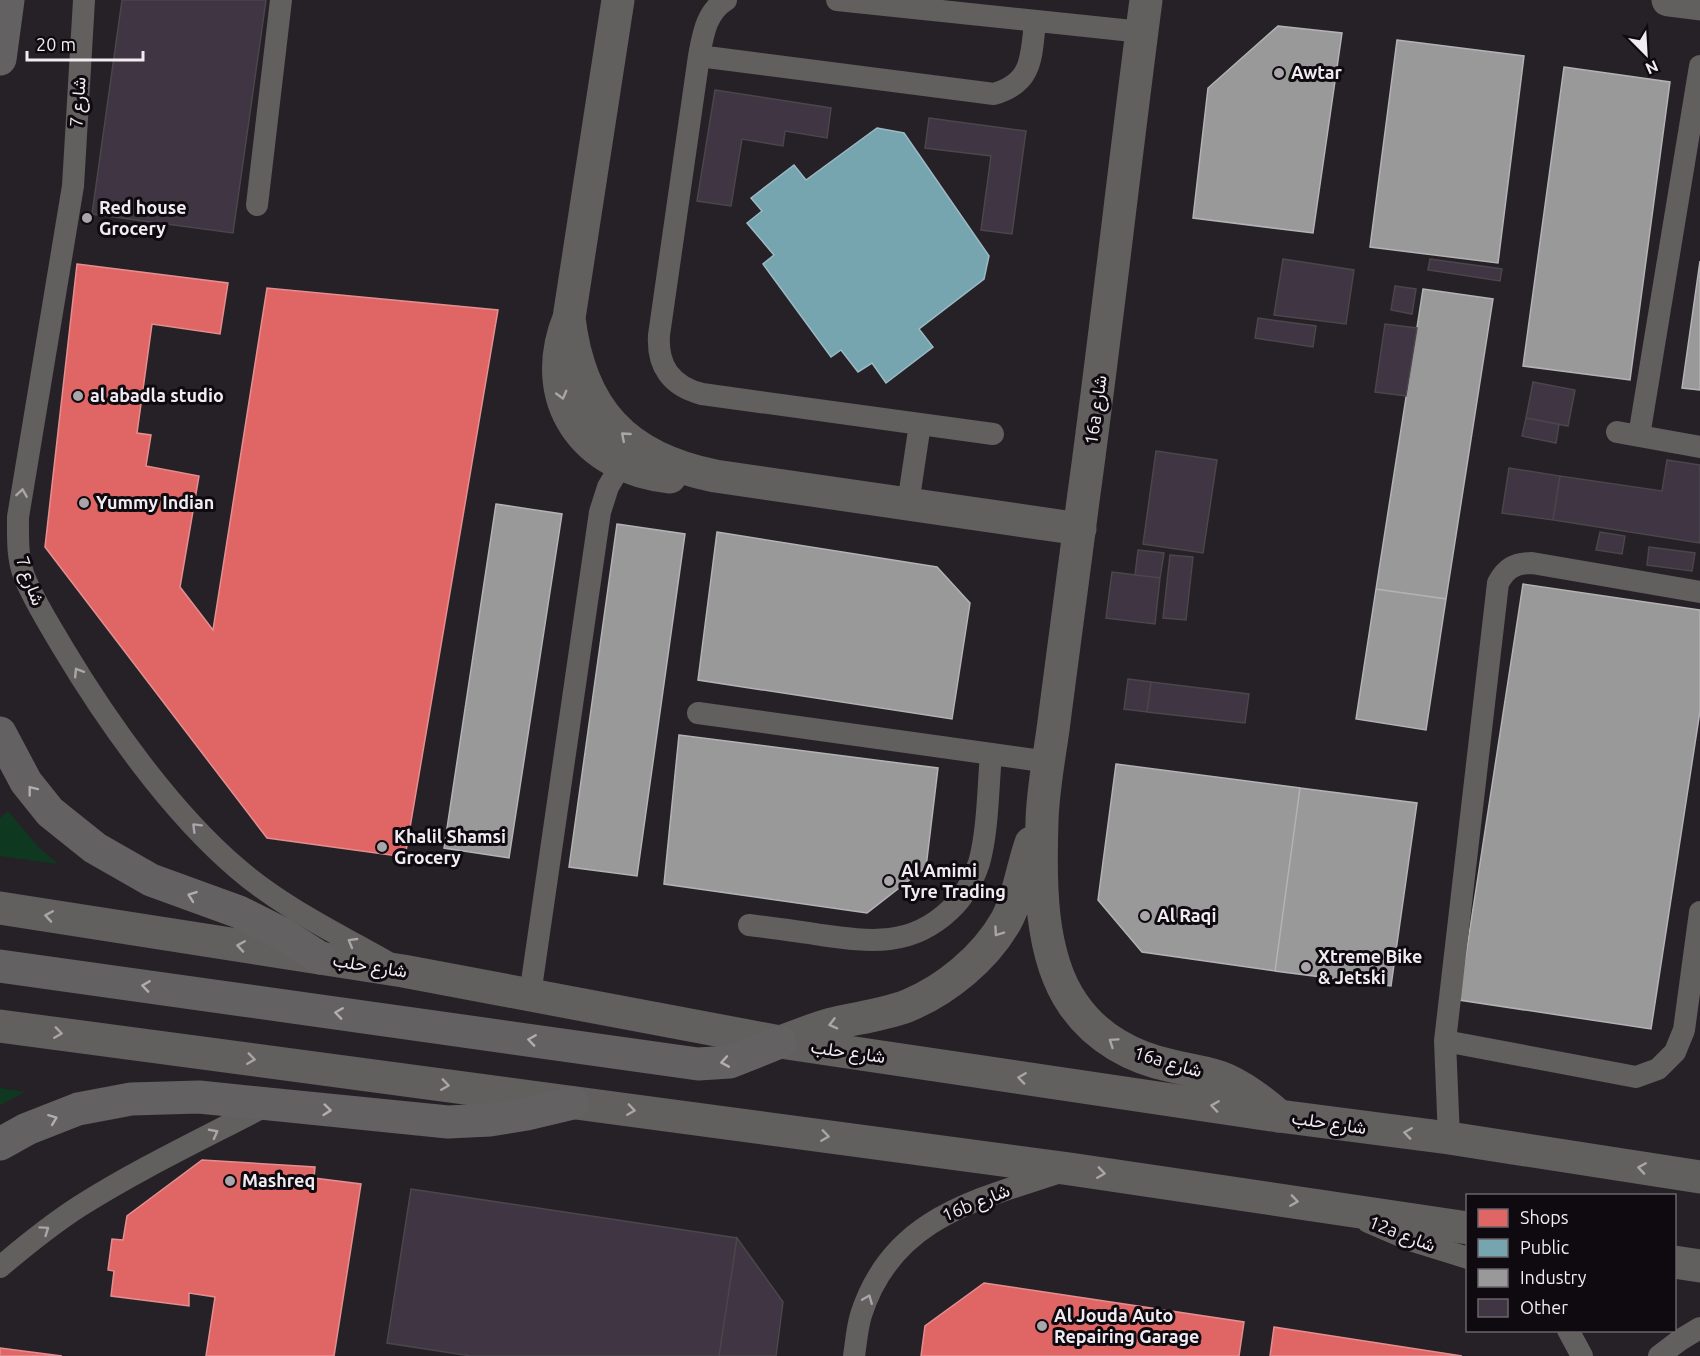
<svg xmlns="http://www.w3.org/2000/svg" width="1700" height="1356" viewBox="0 0 1700 1356" font-family="Ubuntu,Vazirmatn,sans-serif">
	<style>
		.green { fill: #0f3821 }
		.shops { fill: #e06666; stroke: #e58e90; stroke-width: 1.5 }
		.public { fill: #76a5af; stroke: #9bbac3; stroke-width: 1.5 }
		.industry { fill: #999; stroke: #b3b2b4; stroke-width: 1.5 }
		.building { fill: #403542; stroke: #4a464b; stroke-width: 1.5 }
		.lines { fill: none; stroke-linecap: round; stroke-linejoin: round }
		.service { stroke: #625f5f; stroke-width: 22 }
		.minor { stroke: #625f5f; stroke-width: 33 }
		.tertiary { stroke: #625f5f; stroke-width: 33 }
		.primary { stroke: #646162; stroke-width: 33 }
		.oneway { stroke: #aaa5a8 }
		.oneway2 { stroke: #b2adb1 }
		.poi-dot { fill: #aaa4ab; stroke: #0e0a0f; stroke-width: 2 }
		.labels { text-anchor: middle; stroke-width: 6; stroke-linejoin: round; paint-order: stroke }
		.poi-label { font-size: 18px; font-weight: bold; fill: #f1ebf2; stroke: #0e0a0f; text-anchor: start }
		.street-label { font-size: 18px; fill: #f1ebf2; stroke: #0e0a0f }
	</style>
	<rect width="100%" height="100%" fill="#262126"/>
	<path class="green" d="M8,811l31,37 19,16 -58,-8v-38z
		M0,1088l25,4 -25,13z"/>
	<path class="shops" d="M77,264l151,19 -8,51 -68,-10 -15,109 14,2 -5,31 53,10 -19,111 33,43 54,-342 231,22 -93,547 -138,-19 -222,-291z
		M202,1160l113,7 -1,11 47,6 -27,172h-128l9,-59 -26,-4v13l-78,-10 3,-25 -6,-1 4,-31 11,1 4,-24z
		M984,1283l260,39 -5,34h-318l4,-30z
		M1274,1327l188,29h-192z
		M0,1348l62,8h-62z"/>
	<path class="public" d="M877,128l27,5 85,123 -5,23 -65,50 14,18 -47,36 -14,-20 -14,9 -17,-22 -10,7 -68,-93 11,-9 -27,-32 15,-12 -11,-13 43,-33 12,15z"/>
	<path class="industry" d="M1278,26l64,7 -29,200 -120,-15 15,-130z
		M1397,40l127,16 -26,207 -128,-16z
		M1564,67l106,15 -40,298 -107,-14z
		M1700,261v129l-18,-2z
		M1423,289l70,10 -47,300 -70,-10z
		M496,504l66,10 -53,344 -65,-10z
		M617,524l68,10 -48,342 -68,-9z
		M717,532l220,35 33,36 -18,116 -254,-39z
		M1523,584l177,26v101l-49,318 -192,-29z
		M1376,589l70,10 -20,131 -70,-11z
		M679,735l259,33 -12,99 -59,46 -203,-29z
		M1116,764l184,24 -25,183 -133,-19 -44,-52z
		M1300,788l117,15 -26,183 -116,-15z"/>
	<path class="building" d="M122,0h144l-33,233 -141,-19z
		M715,90l116,18 -4,30 -42,-7 -2,15 -41,-7 -11,67 -34,-5z
		M929,118l97,13 -14,103 -31,-4 10,-74 -66,-8z
		M1283,259l71,11 -8,54 -72,-9z
		M1430,259l72,10 -2,12 -72,-11z
		M1395,286l21,3 -4,25 -21,-4z
		M1258,318l58,8 -3,21 -58,-9z
		M1385,324l32,4 -11,68 -31,-4z
		M1533,382l42,8 -7,36 -42,-8z
		M1526,418l33,6 -3,19 -34,-7z
		M1156,451l61,9 -14,93 -60,-9z
		M1667,460l33,5v78l-147,-23 7,-44 102,15z
		M1509,468l51,8 -7,44 -51,-7z
		M1600,532l25,4 -3,18 -26,-4z
		M1649,547l46,6 -3,18 -45,-6z
		M1138,550l26,3 -4,25 -25,-3z
		M1170,555l23,2 -7,63 -23,-2z
		M1112,572l48,6 -5,46 -49,-6z
		M1128,679l23,3 -4,30 -23,-3z
		M1151,682l98,12 -4,29 -98,-11z
		M411,1189l326,49 -18,118h-248l-84,-13z
		M737,1238l46,64 -7,54h-57z"/>
	<g class="lines">
		<path class="service" d="M84,0l-11,186 -55,331c0,20 -1,40 6,59 10,25 25,48 39,72 45,75 108,164 175,221 44,38 100,65 151,94
			M726,0c-20,12 -23,35 -27,56l-40,279c-2,31 12,51 43,59l291,40
			M837,0l305,32
			M699,56l295,38c39,-11 37,-37 41,-72
			M257,205l24,-205
			M1617,432l83,15
			M1639,436l61,-370
			M908,504l12,-80
			M698,713l351,49
			M749,925c24,3 48,6 72,10 50,7 90,12 129,-25 14,-13 23,-29 29,-47 9,-32 9,-75 12,-109
			M530,995l70,-483 8,-25 13,-22
			M1445,1041l191,36 22,-8 17,-17 9,-22 16,-118
			M1449,1138l-4,-97 53,-458c8,-15 17,-20 34,-20l168,29
			M1368,1222l42,18 58,18
			M0,1267c26,-22 52,-43 80,-61 60,-38 126,-69 189,-102
			M1568,1330l14,26
			M854,1356c2,-13 3,-28 7,-41 31,-98 116,-115 202,-144
			M1659,1356l21,-16 20,-12"/>
		<path class="minor" d="M618,0l-49,318c-33,82 15,150 101,159
			M1146,0c-22,167 -40,334 -63,501 -9,71 -18,142 -28,213 -4,35 -12,71 -13,107 -2,58 -3,134 31,183 23,34 60,54 99,62 19,5 37,6 55,14 20,9 36,22 52,36
			M1668,0l32,4
			M569,318c11,92 56,140 146,158l365,53
			M780,1042c17,-6 34,-13 52,-18 25,-6 51,-9 75,-18 39,-16 78,-48 99,-85 13,-24 16,-53 25,-78"/>
		<path class="tertiary" d="M0,908l403,63 377,71 499,74 170,22 251,39
			M0,1026l1070,143 398,59
			M1674,1262l26,4"/>
		<path class="primary" d="M0,59l8,-59
			M0,733l26,49 24,30 45,36 56,32 88,32 42,21 39,25
			M0,966l698,98 32,-2 50,-20
			M0,1144l27,-15 51,-20 53,-10 68,-2 249,25 42,-2 37,-6 46,-11"/>
	</g>
	<defs><path id="oneway-chevron" d="M-2-3.5L2.5 0L-2 3.5" fill="none" stroke-width="1.6" stroke-linecap="round" stroke-linejoin="round" transform="scale(1.5)"/></defs>
	<g class="oneway">
		<use href="#oneway-chevron" transform="translate(562 395) rotate(75)"/>
		<use href="#oneway-chevron" transform="translate(625 436) rotate(-139)"/>
		<use href="#oneway-chevron" transform="translate(22 493) rotate(-81)"/>
		<use href="#oneway-chevron" transform="translate(78 672) rotate(-122)"/>
		<use href="#oneway-chevron" transform="translate(196 827) rotate(-135)"/>
		<use href="#oneway-chevron" transform="translate(49 916) rotate(-171)"/>
		<use href="#oneway-chevron" transform="translate(998 932) rotate(125)"/>
		<use href="#oneway-chevron" transform="translate(352 942) rotate(-150)"/>
		<use href="#oneway-chevron" transform="translate(241 946) rotate(-171)"/>
		<use href="#oneway-chevron" transform="translate(833 1024) rotate(166)"/>
		<use href="#oneway-chevron" transform="translate(58 1033) rotate(8)"/>
		<use href="#oneway-chevron" transform="translate(1113 1042) rotate(-146)"/>
		<use href="#oneway-chevron" transform="translate(251 1059) rotate(8)"/>
		<use href="#oneway-chevron" transform="translate(1022 1078) rotate(-172)"/>
		<use href="#oneway-chevron" transform="translate(445 1085) rotate(8)"/>
		<use href="#oneway-chevron" transform="translate(1215 1106) rotate(-172)"/>
		<use href="#oneway-chevron" transform="translate(631 1110) rotate(8)"/>
		<use href="#oneway-chevron" transform="translate(214 1133) rotate(-28)"/>
		<use href="#oneway-chevron" transform="translate(1408 1133) rotate(-172)"/>
		<use href="#oneway-chevron" transform="translate(825 1136) rotate(8)"/>
		<use href="#oneway-chevron" transform="translate(1642 1168) rotate(-171)"/>
		<use href="#oneway-chevron" transform="translate(1101 1173) rotate(8)"/>
		<use href="#oneway-chevron" transform="translate(1294 1201) rotate(8)"/>
		<use href="#oneway-chevron" transform="translate(45 1230) rotate(-35)"/>
		<use href="#oneway-chevron" transform="translate(868 1299) rotate(-68)"/>
	</g>
	<g class="oneway2">
		<use href="#oneway-chevron" transform="translate(32 790) rotate(-128)"/>
		<use href="#oneway-chevron" transform="translate(192 896) rotate(-160)"/>
		<use href="#oneway-chevron" transform="translate(146 986) rotate(-172)"/>
		<use href="#oneway-chevron" transform="translate(339 1013) rotate(-172)"/>
		<use href="#oneway-chevron" transform="translate(532 1040) rotate(-172)"/>
		<use href="#oneway-chevron" transform="translate(725 1062) rotate(170)"/>
		<use href="#oneway-chevron" transform="translate(327 1110) rotate(6)"/>
		<use href="#oneway-chevron" transform="translate(53 1119) rotate(-21)"/>
	</g>
	<g class="poi-dot">
		<circle cx="1279" cy="73" r="6"/>
		<circle cx="87" cy="218" r="6"/>
		<circle cx="78" cy="396" r="6"/>
		<circle cx="84" cy="503" r="6"/>
		<circle cx="382" cy="847" r="6"/>
		<circle cx="889" cy="881" r="6"/>
		<circle cx="1145" cy="916" r="6"/>
		<circle cx="1306" cy="967" r="6"/>
		<circle cx="230" cy="1181" r="6"/>
		<circle cx="1042" cy="1326" r="6"/>
	</g>
	<g class="labels">
		<g class="poi-label">
			<text x="1291" y="79">Awtar</text>
			<text x="99" y="214">Red house<tspan x="99" dy="21">Grocery</tspan></text>
			<text x="90" y="402">al abadla studio</text>
			<text x="96" y="509">Yummy Indian</text>
			<text x="394" y="843">Khalil Shamsi<tspan x="394" dy="21">Grocery</tspan></text>
			<text x="901" y="877">Al Amimi<tspan x="901" dy="21">Tyre Trading</tspan></text>
			<text x="1157" y="922">Al Raqi</text>
			<text x="1318" y="963">Xtreme Bike<tspan x="1318" dy="21">&amp; Jetski</tspan></text>
			<text x="242" y="1187">Mashreq</text>
			<text x="1054" y="1322">Al Jouda Auto<tspan x="1054" dy="21">Repairing Garage</tspan></text>
		</g>
		<g class="street-label">
			<text transform="translate(78 102) rotate(-86)" y="6">شارع 7</text>
			<text transform="translate(1096 410) rotate(-82)" y="6">16a شارع</text>
			<text transform="translate(30 581) rotate(70)" y="6">شارع 7</text>
			<text transform="translate(370 966) rotate(9)" y="6">شارع حلب</text>
			<text transform="translate(848 1052) rotate(8)" y="6">شارع حلب</text>
			<text transform="translate(1168 1062) rotate(16)" y="6">16a شارع</text>
			<text transform="translate(1329 1123) rotate(8)" y="6">شارع حلب</text>
			<text transform="translate(976 1203) rotate(-22)" y="6">16b شارع</text>
			<text transform="translate(1402 1234) rotate(21)" y="6">12a شارع</text>
		</g>
	</g>
	<rect x="1466" y="1194" width="210" height="138" fill="#0e0a0f" stroke="#69646a" stroke-width="1.5"/>
	<rect x="1478" y="1209" width="30" height="18" fill="#e06666" stroke="#69646a" stroke-width="1.5"/>
	<text x="1520" y="1224" font-size="18" fill="#f1ebf2">Shops</text>
	<rect x="1478" y="1239" width="30" height="18" fill="#76a5af" stroke="#69646a" stroke-width="1.5"/>
	<text x="1520" y="1254" font-size="18" fill="#f1ebf2">Public</text>
	<rect x="1478" y="1269" width="30" height="18" fill="#999999" stroke="#69646a" stroke-width="1.5"/>
	<text x="1520" y="1284" font-size="18" fill="#f1ebf2">Industry</text>
	<rect x="1478" y="1299" width="30" height="18" fill="#403542" stroke="#69646a" stroke-width="1.5"/>
	<text x="1520" y="1314" font-size="18" fill="#f1ebf2">Other</text>
	<g transform="translate(1646 54) rotate(156)" stroke="#0e0a0f" stroke-width="4.5" paint-order="stroke">
	<path d="M0-4.5L10 22L0 15L-10 22Z" fill="#f1ebf2"/>
	<text y="-9" font-size="16" font-weight="bold" text-anchor="middle" fill="#f1ebf2">N</text>
	</g>
	<path d="M27 51v9h116v-9" fill="none" stroke="#f1ebf2" stroke-width="3"/>
	<text x="36" y="51" font-size="18" fill="#f1ebf2" stroke="#0e0a0f" stroke-width="4.5" paint-order="stroke">20 m</text>
</svg>
